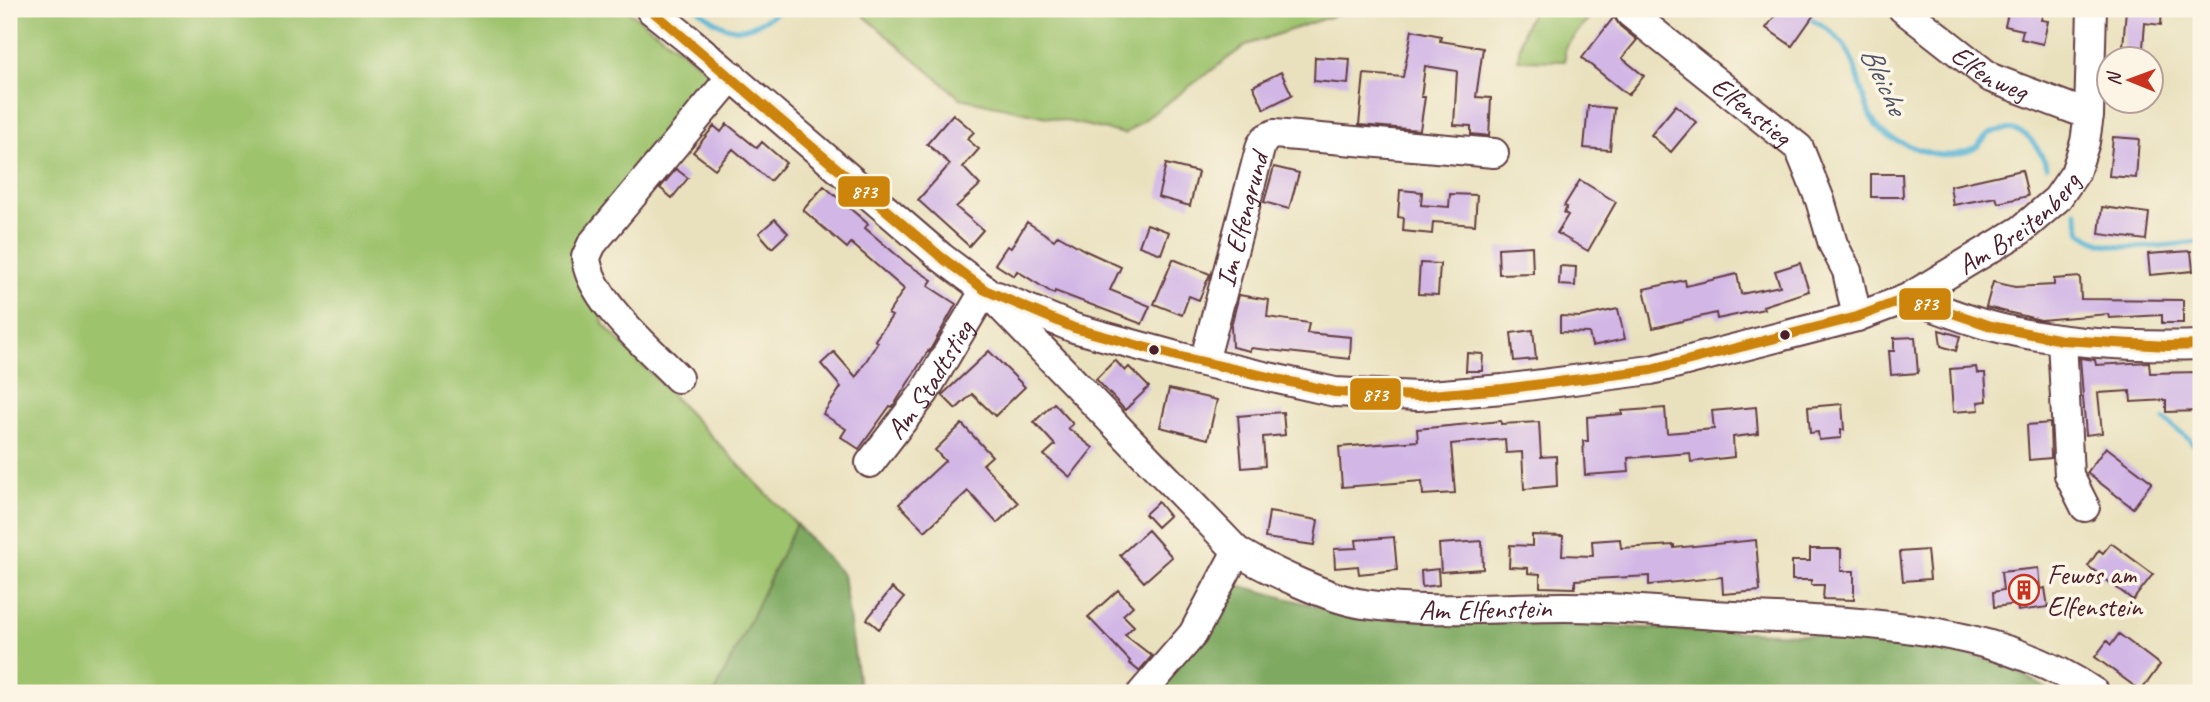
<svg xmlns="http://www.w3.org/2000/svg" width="2210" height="702" viewBox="0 0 2210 702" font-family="Caveat,sans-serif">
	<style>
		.green { fill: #9ec36d; stroke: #74714c; stroke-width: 2 }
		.forest { fill: #7ea960; stroke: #646446; stroke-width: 2 }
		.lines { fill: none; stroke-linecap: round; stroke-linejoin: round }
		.stream { stroke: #56b4d4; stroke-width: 5 }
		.building { fill: #d1b6e6 }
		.minor-casing { stroke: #623c41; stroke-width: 32 }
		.minor { stroke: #fff; stroke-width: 28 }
		.bus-1-casing { stroke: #fcf5e5; stroke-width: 16 }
		.bus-1 { stroke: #cc840b; stroke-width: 10 }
		.bus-dot { fill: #4a1f2b; stroke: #fcf5e5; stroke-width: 2.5 }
		.labels { text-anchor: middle; stroke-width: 7; stroke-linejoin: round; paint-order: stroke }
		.street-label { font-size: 28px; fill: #4a1f2b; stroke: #fcf5e5 }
		.poi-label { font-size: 28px; fill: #4a1f2b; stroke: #fcf5e5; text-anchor: start }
		.water-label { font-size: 30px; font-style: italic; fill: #4e5366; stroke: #fcf5e5 }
		.line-badge { stroke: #fcf5e5; stroke-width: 2.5 }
		.badge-label { font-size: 19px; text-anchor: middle; font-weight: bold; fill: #fff }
	</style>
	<rect width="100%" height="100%" fill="#fcf5e5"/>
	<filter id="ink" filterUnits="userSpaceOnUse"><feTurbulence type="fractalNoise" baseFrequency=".0143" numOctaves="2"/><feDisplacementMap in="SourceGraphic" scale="14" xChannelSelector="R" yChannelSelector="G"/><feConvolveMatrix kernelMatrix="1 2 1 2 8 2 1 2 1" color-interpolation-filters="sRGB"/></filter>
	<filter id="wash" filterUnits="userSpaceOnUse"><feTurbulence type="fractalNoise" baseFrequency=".00686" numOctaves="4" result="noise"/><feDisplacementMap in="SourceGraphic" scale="28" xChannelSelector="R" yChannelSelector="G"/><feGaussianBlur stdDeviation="1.57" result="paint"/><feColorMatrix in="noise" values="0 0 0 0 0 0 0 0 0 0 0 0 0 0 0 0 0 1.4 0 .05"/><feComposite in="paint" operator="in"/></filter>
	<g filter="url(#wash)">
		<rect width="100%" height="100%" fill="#e9e1be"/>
		<path class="green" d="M9,9h617l102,77 -136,164 6,28 5,46 193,200 -81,169h-706z
			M856,9h497l-107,36 -121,89 -165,-36z
			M1535,9h61l-31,38v14l-47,-1c2,-18 5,-37 17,-51z"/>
		<path class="forest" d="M796,524l47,51 17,118h-145z
			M1230,583l126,34 522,20 123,25 53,31h-900z"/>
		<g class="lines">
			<path class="stream" d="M698,9c37,31 48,22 85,0
				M1807,17c16,8 27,15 38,30 19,26 15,79 48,92 16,7 38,17 56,16 7,0 21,-4 26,-7 6,-4 10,-12 16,-15 32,-12 44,8 56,33
				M2076,211l5,21c31,26 84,12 120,10
				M2165,420l24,19 12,14"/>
		</g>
		<g id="blocks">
			<path class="building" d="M1780,9h38l-26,37 -26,-18z
				M2009,9h35l-3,11 7,1 -5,23 -22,-5 2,-9 -18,-4z
				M2126,9h36l-1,16 -16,-2 -3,37h-20z
				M1614,17l6,9 17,14 -15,18 22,18 -16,19 -46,-37z
				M1412,30l29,6 -1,5 43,7 -7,49 15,1 -2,38 -18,-2v-8l-17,-1 3,-54 -32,-5 -4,31h4l-5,33 -61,-5 5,-51 39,3z
				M1315,57l35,2 -2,25 -34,-3z
				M1281,72l11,23 -28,14 -11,-23z
				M1676,105l20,17 -25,30 -20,-17z
				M1588,106l26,2 -4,42 -26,-2z
				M953,114l21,18 -7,7 12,10 -16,18 17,18 -24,22 27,23 -14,16 -51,-46 32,-36 -23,-20z
				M727,124l30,24 5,-6 24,21 -16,18 -37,-32 -18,20 -22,-17 21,-26 7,6z
				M2113,137l26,2 -3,39 -27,-2z
				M1166,164l32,8 -8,34 -32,-9z
				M1274,167l25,6 -10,36 -25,-7z
				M676,169l12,9 -16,20 -12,-10z
				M2022,170l6,26 -30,7 -2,-6 -43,8 -3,-19z
				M1871,174h31l1,23h-32z
				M1580,180l36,22 -28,49 -31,-18 11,-18 -4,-2 3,-6 -3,-1z
				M824,186l44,38 -3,4 41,35 26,17 -4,6 28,18 -27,48 -1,-1 -32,51 -4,5 -2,-1 -31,43 -18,-12 5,-8 -23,-15 18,-27 -20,-23 13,-12 22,25 22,-35 -3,-2 17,-24 -4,-2 16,-25 -53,-46 -4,5 -44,-38z
				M1400,190l22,2 -1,13 28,2 1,-13 27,1 -2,30 -42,-3 -1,12 -29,-3 1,-13 -6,-1z
				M2102,207l47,6 -3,27 -47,-6z
				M775,219l13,14 -16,15 -13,-15z
				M1027,222l27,18 4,-5 28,16 35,16 -11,23 40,16 -8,18 -87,-33 -1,3 -37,-23 -3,5 -19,-12 12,-18 4,2z
				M1147,224l22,8 -8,22 -22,-8z
				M1532,246l1,27 -34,1 -1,-26z
				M2191,251l2,20 -43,4 -2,-21z
				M1173,259l37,15 -11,26 -10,-4 -7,19 -28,-11z
				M1420,263l20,1 -2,31 -20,-1z
				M1800,263l9,28 -46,15 1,3 -47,10 -1,-6 -63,15 -9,-39 41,-9 1,6 51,-12 4,20 39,-8 -5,-15z
				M1560,266l16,1 -1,19 -16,-1z
				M2080,277l1,22 102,1v23h-21v-8l-53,3 -1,-4 -67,6 -55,-13 7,-25 22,5 39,-2v-6z
				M1239,295l30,5 -2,17 42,6 -2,10 44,4 -1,22 -99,-11 -1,3 -18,-4 -1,-21z
				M1618,309l7,30 -33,7 -3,-13 -29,-1v-16l20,1z
				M1533,330l3,29 -22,2 -3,-28z
				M1939,330l21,6 -4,15 -15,-5z
				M1915,337l3,36 -27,2 -2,-24h5v-13z
				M989,351l36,36 -30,29 -23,-22 -16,15 -14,-14z
				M1467,353l16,1 -1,17h-16z
				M2080,358l15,2 1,5 53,-3 1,11 51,-1v39l-35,1v-12l-35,2 -1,-11 -32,2 4,40 -16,2z
				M1115,360l10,11 4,-4 20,20 -24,23 -29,-31z
				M1976,367l1,6h8l2,28 -9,1 1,8 -26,2 -3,-43z
				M1169,389l48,11 -9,39 -48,-12z
				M1054,403l19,21 -5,4 25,20 -23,29 -26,-22 11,-10 -21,-23z
				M1842,404l2,26h-3v8l-22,2 -1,-8 -8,1 -2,-26z
				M1756,407l2,27 -25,3 1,20 -43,5 -1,-9 -62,5 1,14 -44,3 -2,-34h5l-1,-24 35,-3v-3l43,-3 2,25 47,-4 -2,-18z
				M1283,412l2,23 -22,2 2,29 -23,2 -4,-52z
				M1501,421v3l38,-2 2,35 15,-1 1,30 -33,3 -2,-37 -16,1 -1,-14 -54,5 4,49 -32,2 -1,-14 -80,6 -3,-40 79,-6 -1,-12z
				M2050,423l1,35 -22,2 -2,-35z
				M962,424l30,32 -9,8 35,39 -21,20 -29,-32 -43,40 -26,-27 46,-43 -10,-11z
				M2106,447l46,35 -19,26 -46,-35z
				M1158,502l11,14 -12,11 -12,-13z
				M1269,512l49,8 -4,25 -49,-7z
				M1148,530l24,27 -28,25 -24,-27z
				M1532,535l31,1 -1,19 31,1 -1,-15 28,-2 1,9 53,-3v3l82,-8 4,51 -37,3 -1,-17 -73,8v-9l-74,4v8l-35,-1v-13l-12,-1v-5l-19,-1 1,-22 22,1z
				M1394,537l3,33 -38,4 -1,-8 -23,2 -1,-19 23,-1 -1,-8z
				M1482,541l1,28 -42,3 -2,-28z
				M2111,543l42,31 -20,26 -45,-34 11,-16 4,3z
				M1810,549h31v22h13v29l-31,-1 1,-14h-13v-5h-19v-19h18z
				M1927,550l3,29 -27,2 -3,-29z
				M2038,568l2,21 5,-1 3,19 -30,4 -1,-7 -23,3 -1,-15 10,-2 -2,-18z
				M1438,569l1,16 -17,2 -1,-16z
				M892,588l12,10 -25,31 -12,-10z
				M1118,590l15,16 -10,9 11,11 -9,9 27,21 -13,15 -10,-8 1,-2 -42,-44z
				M2119,634l41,31 -19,26 -46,-34 12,-16 4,4z"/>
		</g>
	</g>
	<g filter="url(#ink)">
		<use href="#blocks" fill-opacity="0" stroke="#623c41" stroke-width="2"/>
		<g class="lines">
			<g class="minor-casing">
				<g id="minor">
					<path id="s1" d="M650,9l40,32 251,216 44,33 252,261c29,18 94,49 127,53 66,10 134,3 200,3 56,0 113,6 169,9 120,6 260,6 362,77"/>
					<path id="s2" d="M1903,9l88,69 98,37"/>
					<path id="s3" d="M1630,13l169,135 21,52 13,44 14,27 10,46"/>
					<path id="s4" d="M997,296l77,32 106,29 155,35 83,4 85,-7 148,-19 206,-53 51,-19 113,-68 36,-31 18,-26 10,-31 4,-27 3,-106"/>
					<path d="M1908,298c28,9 55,21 83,28 67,18 141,21 210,19"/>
					<path d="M2062,340l7,135 16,32"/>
					<path id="s5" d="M1204,362l57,-217 5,-7 8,-4 220,19"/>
					<path d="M678,378c-29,-30 -89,-79 -92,-121l6,-13 140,-168"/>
					<path id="s6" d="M870,463l54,-70 61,-103"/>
					<path d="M1142,693l51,-59 44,-83"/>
				</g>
			</g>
			<use href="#minor" class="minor"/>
			<g class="bus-1-casing">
				<path id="bus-1" d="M650,9l291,248 44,33 89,38 106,29 155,35 83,4 85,-7 148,-19 206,-53 51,-19 83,28 71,14 106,6 33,-1"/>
			</g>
			<use href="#bus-1" class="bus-1"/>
		</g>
	</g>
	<defs>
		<g id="building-ring" transform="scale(1.575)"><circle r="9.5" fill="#fcf5e5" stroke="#c8321e" stroke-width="1.5"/><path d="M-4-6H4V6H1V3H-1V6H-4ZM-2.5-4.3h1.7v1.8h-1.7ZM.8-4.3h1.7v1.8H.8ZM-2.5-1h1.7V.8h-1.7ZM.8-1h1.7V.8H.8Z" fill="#c8321e"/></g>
	</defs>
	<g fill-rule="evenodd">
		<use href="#building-ring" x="2024" y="590"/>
	</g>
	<g class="bus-dot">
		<circle cx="1785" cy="335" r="6"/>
		<circle cx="1154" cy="350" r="6"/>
	</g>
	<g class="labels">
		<g class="street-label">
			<text dy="10" stroke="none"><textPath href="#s2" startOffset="108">Elfenweg</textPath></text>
			<text dy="10" stroke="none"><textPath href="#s3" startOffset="156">Elfenstieg</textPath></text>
			<text dy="10" stroke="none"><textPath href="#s4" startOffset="1071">Am Breitenberg</textPath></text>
			<text dy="10" stroke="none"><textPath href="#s5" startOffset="147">Im Elfengrund</textPath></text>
			<text dy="10" stroke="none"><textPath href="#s6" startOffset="103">Am Stadtstieg</textPath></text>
			<text dy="10" stroke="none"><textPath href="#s1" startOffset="1060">Am Elfenstein</textPath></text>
		</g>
		<g class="poi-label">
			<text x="2047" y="584">Fewos am<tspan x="2047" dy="32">Elfenstein</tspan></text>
		</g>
		<g class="water-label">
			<text transform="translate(1884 80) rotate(65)" y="10">Bleiche</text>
		</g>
	</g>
	<g class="line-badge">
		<rect x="837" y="175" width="54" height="33" rx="7" fill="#cc840b"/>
		<rect x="1898" y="287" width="54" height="34" rx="7" fill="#cc840b"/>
		<rect x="1349" y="377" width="53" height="34" rx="7" fill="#cc840b"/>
	</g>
	<g class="badge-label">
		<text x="864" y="198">873</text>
		<text x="1925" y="310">873</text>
		<text x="1375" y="401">873</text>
	</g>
	<rect width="2210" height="702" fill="none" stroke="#fcf5e5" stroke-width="35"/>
	<g transform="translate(2130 80) rotate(271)"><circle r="33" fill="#fcf5e5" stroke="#b59f9b" stroke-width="2"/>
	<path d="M0-5L12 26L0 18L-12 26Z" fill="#c8321e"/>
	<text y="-10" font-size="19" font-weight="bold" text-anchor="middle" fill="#4a1f2b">N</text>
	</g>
</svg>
